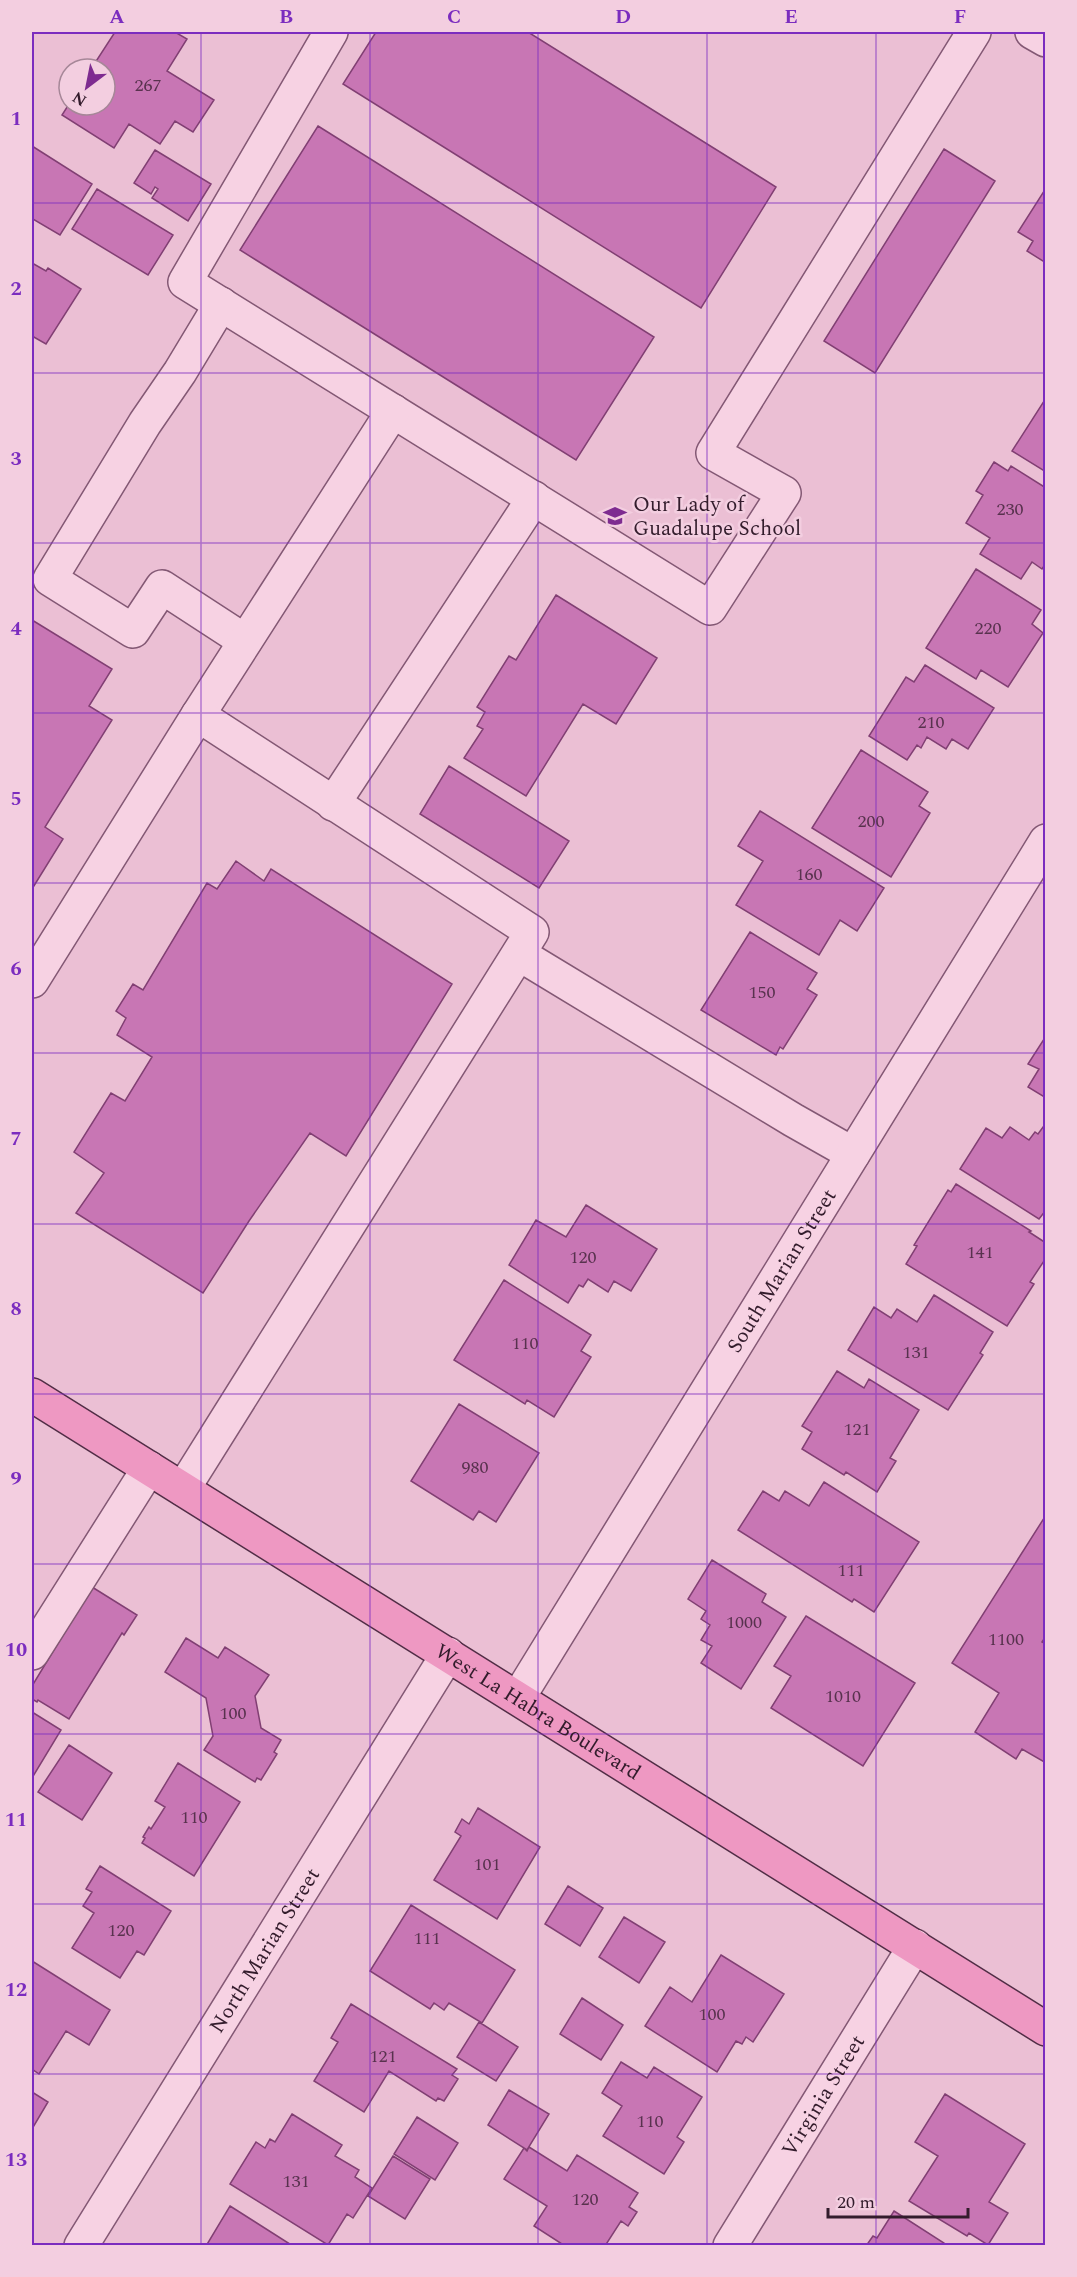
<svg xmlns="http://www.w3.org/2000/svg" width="1077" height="2277" viewBox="0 0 1077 2277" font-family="Spectral,serif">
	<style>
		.building { fill: #c876b4; stroke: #813f73; stroke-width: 1.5 }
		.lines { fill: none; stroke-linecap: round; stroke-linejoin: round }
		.minor-casing { stroke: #835874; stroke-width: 36 }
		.major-casing { stroke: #512d46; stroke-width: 36 }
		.minor { stroke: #f7d2e3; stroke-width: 33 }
		.major { stroke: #ee98c2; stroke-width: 33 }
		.grid { fill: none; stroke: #7b2cbf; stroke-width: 1.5; stroke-opacity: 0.55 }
		.labels { text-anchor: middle; stroke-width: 5; stroke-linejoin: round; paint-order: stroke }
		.number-label { font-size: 18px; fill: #58324e }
		.poi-label { font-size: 21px; fill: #331c2c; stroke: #f3cee0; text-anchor: start }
		.street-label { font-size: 21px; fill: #331c2c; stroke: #f3cee0 }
		.neatline { fill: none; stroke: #7b2cbf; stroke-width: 2 }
		.grid-label { font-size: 20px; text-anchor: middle; font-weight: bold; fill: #7b2cbf }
	</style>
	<rect width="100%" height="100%" fill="#ebbfd4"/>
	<path class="building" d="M115,32h60l12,7 -20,32 47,29 -21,32 -18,-11 -15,23 -31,-20 -15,24 -52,-33 7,-11 36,1v-36h-14z
		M376,32h152l248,155 -75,121 -358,-224z
		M318,126l336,211 -78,123 -336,-210z
		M32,146l60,38 -32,51 -27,-16 -1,2z
		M944,149l51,32 -120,192 -51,-32z
		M155,150l56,34 -23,37 -36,-23 6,-9 -3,-2 -4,7 -17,-11z
		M1046,188v75l-19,-12 6,-10 -15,-9z
		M97,189l76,46 -25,40 -76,-46z
		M32,263l14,8 2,-3 33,21 -35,55 -14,-8z
		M1046,398v74l-34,-21z
		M994,462l14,9 3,-5 35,22v75l-4,6 -10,-7 -11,17 -41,-25 10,-16 -24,-15 17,-28 -7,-4z
		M976,569l65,41 -9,14 11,9 -35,54 -27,-17 -5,9 -50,-31z
		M556,595l101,63 -41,66 -33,-20 -57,92 -62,-38 19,-29 -6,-3 8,-14 -8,-5 32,-51 7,4z
		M32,620l80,49 -23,37 23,14 -67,107 18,12 -31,50z
		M925,665l69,43 -26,41 -16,-10 -6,10 -19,-12 -6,11 -4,-3 -10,15 -38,-24 37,-59 8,5z
		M861,750l67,42 -9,14 11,7 -39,64 -79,-49z
		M449,766l120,75 -30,47 -119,-74z
		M760,811l124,77 -27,43 -17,-11 -21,35 -83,-50 27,-44 -25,-15z
		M236,861l28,20 7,-12 181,115 -106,172 -36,-23 -61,88 -46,72 -127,-80 28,-40 -30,-21 37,-59 14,8 27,-44 -35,-22 9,-17 -10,-7 17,-27 10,6 64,-107 10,6z
		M750,932l67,41 -10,16 10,6 -34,54 -3,-2 -4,8 -75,-45z
		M1046,1036v62l-18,-11 11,-18 -11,-5z
		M1046,1123v87l-7,9 -79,-50 26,-41 16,10 8,-11 19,13 6,-8 3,2z
		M956,1184l75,47 -2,1 17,11v15l-16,24 4,2 -27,42 -101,-62 11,-18 -3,-1 34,-55 3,2z
		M586,1205l71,44 -26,42 -17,-10 -6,11 -20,-13 -5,8 -4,-2 -11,18 -59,-38 27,-45 30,17z
		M504,1280l87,55 -10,16 10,6 -37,60 -27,-17 -2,4 -71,-44z
		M934,1295l59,37 -13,21 3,2 -35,55 -100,-60 26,-43 17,11 6,-9 20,13z
		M837,1371l27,17 5,-9 50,31 -29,48 6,3 -19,31 -31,-20 -2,3 -42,-26 10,-17 -10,-6z
		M459,1404l80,49 -43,69 -17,-11 -6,9 -62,-39z
		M824,1482l95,60 -45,70 -20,-13 -2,3 -114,-72 25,-39 16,10 6,-10 24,15z
		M1046,1515v121l-4,6 4,2v119l-24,-14 -6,10 -41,-27 24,-39 -47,-30z
		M712,1560l54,34 -4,8 24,15 -45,72 -40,-26 11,-17 -11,-6 9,-15 -9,-6 5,-8 -18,-12z
		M92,1587l45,28 -13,20 -2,-2 -53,86 -31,-19 -1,2 -5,-3v-13z
		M806,1616l109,67 -52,83 -92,-58 20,-32 -17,-10z
		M186,1638l32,20 7,-11 44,28 -14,21 6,32 20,12 -7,12 3,2 -16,26 -4,-2 -2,4 -51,-32 9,-14 -7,-38 -41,-26z
		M32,1712l29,18 -29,48z
		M69,1745l43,28 -30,47 -44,-28z
		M178,1763l62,39 -46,74 -52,-33 3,-5 -2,-1 6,-10 2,2 14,-22 -10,-6z
		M478,1808l62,39 -43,72 -63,-39 27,-44 -6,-4 7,-13 7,5z
		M100,1866l71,45 -27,44 -7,-4 -17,27 -48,-30 22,-35 -11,-7 9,-14 -6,-3z
		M568,1886l35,22 -23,38 -35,-22z
		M411,1905l104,65 -33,53 -33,-20 -5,7 -10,-7 -4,6 -60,-38z
		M624,1917l41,25 -26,41 -40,-26z
		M721,1955l63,39 -31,48 -7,-5 -4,7 -6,-3 -19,31 -72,-46 25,-39 22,15z
		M32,1961l78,49 -21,35 -23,-14 -27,43 -7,-5z
		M582,1998l41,27 -22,35 -41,-26z
		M351,2004l106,65 -5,6 6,4 -14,22 -6,-3 -2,3 -47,-30 -25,41 -50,-31 24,-39 -7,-4z
		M479,2022l39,25 -22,34 -39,-24z
		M621,2062l26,16 7,-11 48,30 -25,40 7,5 -20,32 -61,-38 19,-30 -20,-13z
		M509,2090l40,24 -22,36 -39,-25z
		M32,2092l16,10 -16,27z
		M945,2094l80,50 -36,58 19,11 -20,32 -19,-12 -2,3 -58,-35 29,-45 -23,-14z
		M292,2114l50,31 -7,11 24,14 -4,7 17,11 -19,30 -6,-4 -19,31 -98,-61 26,-42 9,6 5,-9 5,3z
		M417,2117l41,26 -23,37 -41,-26z
		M529,2147l38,24 10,-16 61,38 -9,14 8,5 -9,14 -7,-5 -16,25h-40l-31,-20 13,-20 -43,-27 20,-31 3,3z
		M393,2156l37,23 -25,40 -37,-23z
		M230,2206l63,40h-87z
		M894,2211l50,32 -1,3h-77l7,-10 4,2z"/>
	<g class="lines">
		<g class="minor-casing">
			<g id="minor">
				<path d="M331,32l-146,250 525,326 74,-115 -71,-40 261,-421"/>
				<path d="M1032,32l14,8"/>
				<path d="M221,304l-41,68 -35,51 -95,156 83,52 29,-44 83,54"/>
				<path d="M333,804l201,-306"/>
				<path d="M519,954l274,166 60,34"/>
				<path d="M32,981l166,-266 195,-304"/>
				<path d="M183,1489l349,-557 -334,-217"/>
				<path d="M32,1653l117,-185"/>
				<path id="s1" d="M518,1698l528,-857"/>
				<path id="s2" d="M81,2246l367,-592"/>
				<path id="s3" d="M730,2246l185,-300"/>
			</g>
		</g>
		<g class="major-casing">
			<g id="major">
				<path id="s4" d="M32,1395l1014,634"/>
			</g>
		</g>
		<use href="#minor" class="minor"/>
		<use href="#major" class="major"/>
	</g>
	<path class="grid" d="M201,32v2214M370,32v2214M538,32v2214M707,32v2214M876,32v2214M32,203h1014M32,373h1014M32,543h1014M32,713h1014M32,883h1014M32,1053h1014M32,1224h1014M32,1394h1014M32,1564h1014M32,1734h1014M32,1904h1014M32,2074h1014"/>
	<defs>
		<g id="school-bare" transform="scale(1.8)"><path d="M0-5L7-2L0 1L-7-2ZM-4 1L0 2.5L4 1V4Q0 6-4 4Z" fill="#7e2b90" stroke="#f3cee0" stroke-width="2.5" paint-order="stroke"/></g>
	</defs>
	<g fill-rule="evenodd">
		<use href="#school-bare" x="615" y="516"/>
	</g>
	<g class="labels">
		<g class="number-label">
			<text x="148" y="91">267</text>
			<text x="1010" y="515">230</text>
			<text x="988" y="634">220</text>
			<text x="931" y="728">210</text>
			<text x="871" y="827">200</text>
			<text x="809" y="880">160</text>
			<text x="762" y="998">150</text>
			<text x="980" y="1258">141</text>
			<text x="583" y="1263">120</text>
			<text x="525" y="1349">110</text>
			<text x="916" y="1358">131</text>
			<text x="857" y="1435">121</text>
			<text x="475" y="1473">980</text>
			<text x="851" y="1576">111</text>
			<text x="744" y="1628">1000</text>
			<text x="1006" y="1645">1100</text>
			<text x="843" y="1702">1010</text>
			<text x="233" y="1719">100</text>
			<text x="194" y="1823">110</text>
			<text x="487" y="1870">101</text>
			<text x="121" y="1936">120</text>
			<text x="427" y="1944">111</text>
			<text x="712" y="2020">100</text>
			<text x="383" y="2062">121</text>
			<text x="650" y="2127">110</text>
			<text x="296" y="2187">131</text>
			<text x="585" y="2205">120</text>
		</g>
		<g class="poi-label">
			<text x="633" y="511">Our Lady of<tspan x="633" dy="24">Guadalupe School</tspan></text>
		</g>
		<g class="street-label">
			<text dy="7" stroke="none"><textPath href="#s1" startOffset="502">South Marian Street</textPath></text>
			<text dy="7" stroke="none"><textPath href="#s4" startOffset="597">West La Habra Boulevard</textPath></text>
			<text dy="7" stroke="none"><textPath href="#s2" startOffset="348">North Marian Street</textPath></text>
			<text dy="7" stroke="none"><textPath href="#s3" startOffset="177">Virginia Street</textPath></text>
		</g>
	</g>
	<rect width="1077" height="2277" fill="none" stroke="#f3cee0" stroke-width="66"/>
	<g transform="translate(87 87) rotate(212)"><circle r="28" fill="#f3cee0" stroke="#a68798" stroke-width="1.5"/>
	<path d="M0-4.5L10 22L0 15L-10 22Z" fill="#7e2b90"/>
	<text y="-9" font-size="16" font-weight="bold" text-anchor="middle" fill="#331c2c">N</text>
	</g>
	<path d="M828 2208v9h140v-9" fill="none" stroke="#331c2c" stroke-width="3"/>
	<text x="837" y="2208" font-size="18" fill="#331c2c" stroke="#f3cee0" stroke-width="4.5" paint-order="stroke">20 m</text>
	<rect x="33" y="33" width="1011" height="2211" class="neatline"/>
	<g class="grid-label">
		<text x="117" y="23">A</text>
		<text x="286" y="23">B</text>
		<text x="454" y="23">C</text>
		<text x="623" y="23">D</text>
		<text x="791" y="23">E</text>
		<text x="960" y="23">F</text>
		<text x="16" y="125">1</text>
		<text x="16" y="295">2</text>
		<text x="16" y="465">3</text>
		<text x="16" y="635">4</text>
		<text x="16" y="805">5</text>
		<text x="16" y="975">6</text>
		<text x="16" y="1145">7</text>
		<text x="16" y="1315">8</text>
		<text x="16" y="1485">9</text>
		<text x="16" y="1656">10</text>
		<text x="16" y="1826">11</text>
		<text x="16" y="1996">12</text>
		<text x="16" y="2166">13</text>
	</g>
</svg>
